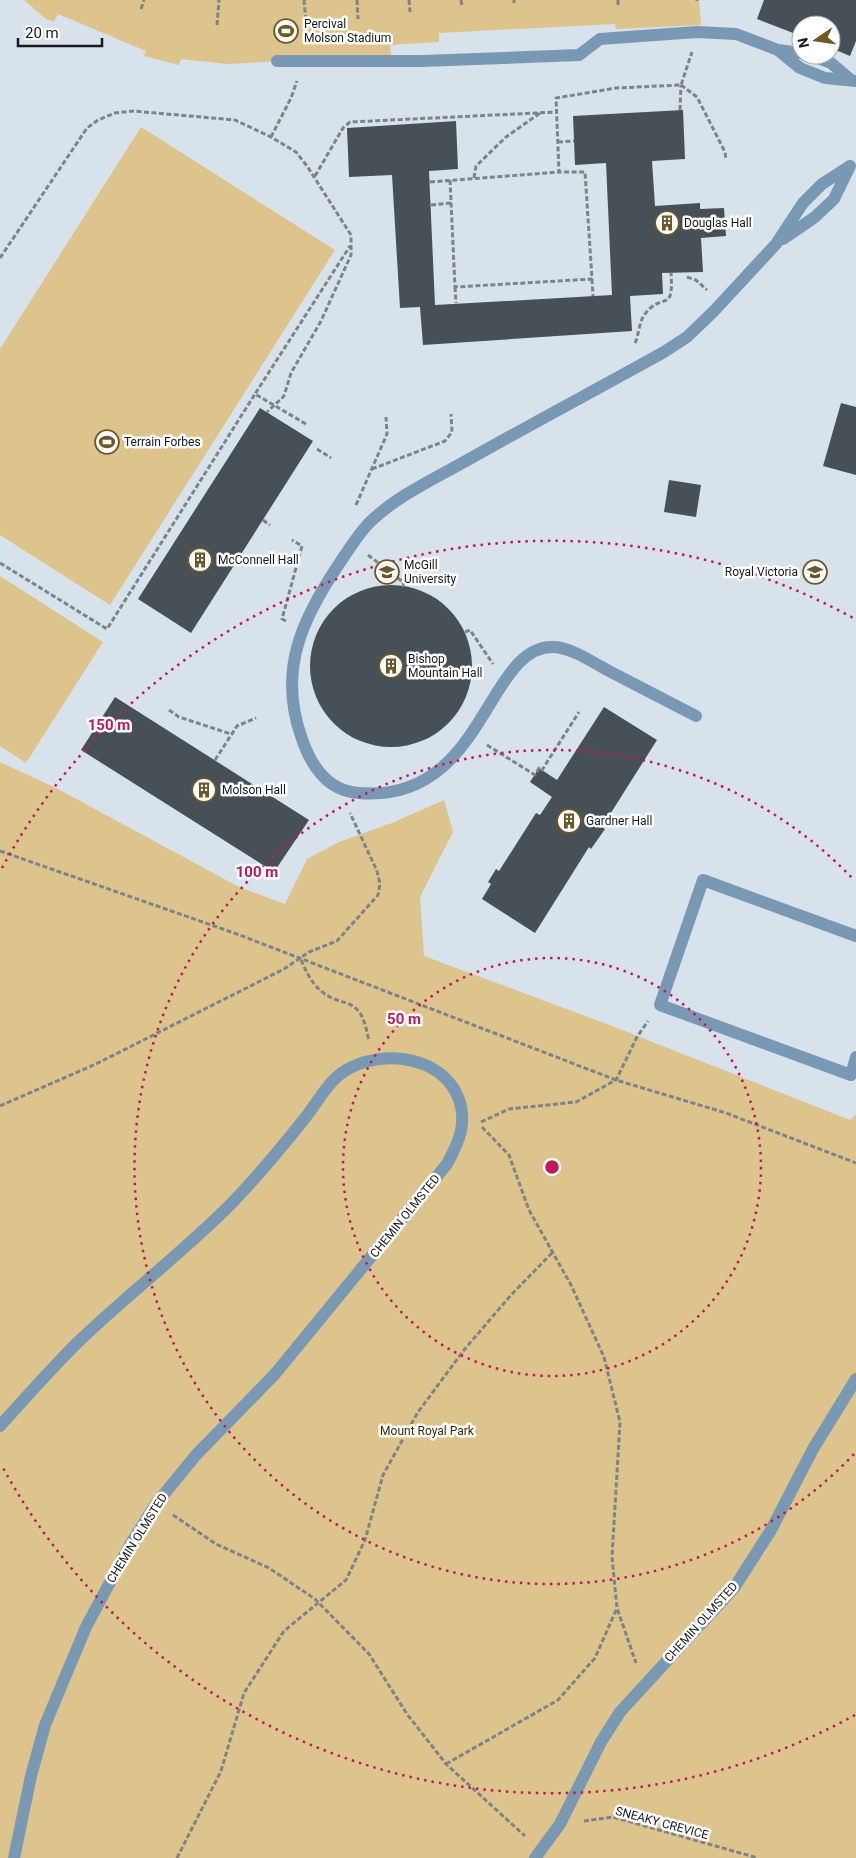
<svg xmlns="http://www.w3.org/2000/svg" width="856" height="1858" viewBox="0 0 856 1858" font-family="Roboto,sans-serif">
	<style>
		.green { fill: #dcc48c }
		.building { fill: #485057 }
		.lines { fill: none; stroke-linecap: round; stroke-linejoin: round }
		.path { stroke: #7c8489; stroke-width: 3; stroke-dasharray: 5 2.5; stroke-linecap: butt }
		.service { stroke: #7998b4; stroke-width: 12 }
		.pedestrian { stroke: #7998b4; stroke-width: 12 }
		.ring { fill: none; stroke: #c2185b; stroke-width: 2.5; stroke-dasharray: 2.5 5 }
		.labels { text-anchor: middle; stroke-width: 5; stroke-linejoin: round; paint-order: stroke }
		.poi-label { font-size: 12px; fill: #171b1e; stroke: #fff; text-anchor: start }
		.street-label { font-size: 12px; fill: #171b1e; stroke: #fff }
		.park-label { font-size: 12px; fill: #3e2e03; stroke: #fff }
		.centre { fill: #c2185b; stroke: #fff; stroke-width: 2.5 }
		.ring-label { font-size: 15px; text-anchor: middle; font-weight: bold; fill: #c2185b; stroke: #fff; stroke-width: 5; stroke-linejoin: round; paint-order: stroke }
	</style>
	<rect width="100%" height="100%" fill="#d8e2ea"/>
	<path class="green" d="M24,0h675l2,25 -85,4 -1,-5 -176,9v9l-49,3 1,10 -164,9 -46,-5 -2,6 -35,-9 2,-5 -88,-37 -4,8 -8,-3z
		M141,127l194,123 -225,355 -110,-70v-186z
		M0,576l103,66 -77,121 -26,-17z
		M0,762l58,27 181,98 46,17 22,-45 32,-17 53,-19 52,-23 9,32 -33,65 4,59 183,68 243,96 6,-6v744h-856z"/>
	<path class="building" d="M764,0h92v41l-6,15 -19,-8v-23h-30v11l-44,-17z
		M683,110l2,49 -33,2 3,45 45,-3v6l24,-1 2,28 -25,2 2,34 -41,1 1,21 -33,2 2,35 -209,14 -3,-38 -20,1 -8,-133 -43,2 -2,-49 109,-7 2,48 -29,2 6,134 177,-10 -6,-132 -31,2 -2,-49z
		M841,403l15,4v68l-33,-9z
		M260,408l53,33 -122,192 -53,-34z
		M669,480l32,5 -5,32 -32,-5z
		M310 666a81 81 0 1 1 162 0a81 81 0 1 1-162 0Z
		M115,697l194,123 -35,52 -193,-122z
		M604,707l53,33 -55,87 3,2 -14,20 -2,-2 -54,86 -53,-34 9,-15 -3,-2 8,-13 3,2 37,-58 4,2 12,-18 -22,-15 9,-14 18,12z"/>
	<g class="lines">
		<path class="path" d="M304,0l2,22
			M357,0l1,19
			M409,0l1,12
			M461,0l1,6
			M514,0v3
			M618,0v5
			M697,0v1
			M141,9l3,-9
			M217,25l2,-25
			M681,85l16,12 28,55 1,8
			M680,110l1,-25
			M271,137l20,-39 6,-17
			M558,142l16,-1
			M315,176l28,-48 7,-6 207,-10
			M474,178l2,-12 30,-29 34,-24
			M450,180l5,107 137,-8 -7,-107h-26
			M430,182l129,-10 -3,-74 60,-10 65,-3 11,-33
			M431,205l20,-2
			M0,258l87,-130 11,-8 17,-7 18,-2 102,9 36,17 25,15 11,14 44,69v20l-30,66 -30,52 -7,23 -17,16
			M687,277l9,3 11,10
			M592,279l1,17
			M455,287l1,16
			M635,343c4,-8 4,-22 10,-29 17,-23 29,1 26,-41
			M306,424l-51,-30 95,-148
			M317,449l14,9
			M372,469l73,-28 7,-9 -1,-18
			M356,505l31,-71 -1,-17
			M263,520l7,5
			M368,555l35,27 1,5
			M0,563l107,66 148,-235
			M286,621l-4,-2 20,-73 -10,-6
			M465,632l5,-2 23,34
			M169,710l10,7 52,17
			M487,745l48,30 4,-7 3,2 37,-58
			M215,760l22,-34 19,-8
			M0,851l237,83 379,146 110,33 130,50
			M301,960c7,16 14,30 31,38 10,5 20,4 27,14 6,7 8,21 10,29
			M0,1106l96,-42 188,-95 25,-17 28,-11 41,-46 2,-11 -3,-13 -27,-58
			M481,1122l28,-13 67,-7 40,-22 21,-43 11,-16
			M482,1127l27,28 20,55 42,75 33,72 16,65 -8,135 5,51 19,55
			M173,1515l43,29 53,24 46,31 54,55 38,60 39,50 79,72
			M446,1764l112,-64 37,-42 22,-50
			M584,1821l29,-4 145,41
			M177,1858l44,-87 23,-78 40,-62 62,-51 19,-40 18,-65 35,-63 46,-62 47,-55 41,-42"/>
		<path class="service" d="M778,50l22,18 25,10 31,3
			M810,55l21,8 20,17
			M277,61h145l157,-6 21,-16 97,-7 39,2 42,16 23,3
			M783,239l32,-22 19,-18 16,-33
			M696,716c-29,-15 -58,-30 -87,-45 -17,-9 -35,-22 -54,-24 -69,-5 -69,157 -196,146 -32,-2 -49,-29 -58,-57 -23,-66 1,-117 38,-172 9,-13 18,-28 29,-40 29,-29 70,-47 105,-67 64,-36 128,-70 191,-105l23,-15 27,-26 62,-67 27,-41 19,-19 28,-18
			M856,936l-153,-56 -43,125 191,70 5,-18"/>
		<path class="pedestrian" d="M0,1426c25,-28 50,-56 77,-83 50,-48 105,-90 154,-139 26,-27 51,-57 74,-86 14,-17 24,-40 45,-50 34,-18 91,-12 108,29 10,25 1,45 -11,67l-172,210 -79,81 -40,49 -26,41 -44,82 -41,98 -14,51 -17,82
			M535,1858l25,-34 41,-82 19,-30 114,-124 37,-58 42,-81 43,-70"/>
	</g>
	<g class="ring">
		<circle cx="552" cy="1167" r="209"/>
		<path d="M854 1454A417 417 0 1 1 854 880"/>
		<path d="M855 1715A626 626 0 0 1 2 1466M2 868A626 626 0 0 1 855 619"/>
	</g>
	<defs>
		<g id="stadium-ring" transform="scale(1.25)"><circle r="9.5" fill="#fff" stroke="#6c5726" stroke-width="1.5"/><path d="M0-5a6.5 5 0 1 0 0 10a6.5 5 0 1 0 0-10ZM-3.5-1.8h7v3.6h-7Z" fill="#6c5726"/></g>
		<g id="building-ring" transform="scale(1.25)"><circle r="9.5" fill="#fff" stroke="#6c5726" stroke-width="1.5"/><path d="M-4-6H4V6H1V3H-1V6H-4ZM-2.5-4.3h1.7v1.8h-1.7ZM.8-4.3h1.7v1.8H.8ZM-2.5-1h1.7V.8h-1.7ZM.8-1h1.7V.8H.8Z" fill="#6c5726"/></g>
		<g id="university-ring" transform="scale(1.25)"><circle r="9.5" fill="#fff" stroke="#6c5726" stroke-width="1.5"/><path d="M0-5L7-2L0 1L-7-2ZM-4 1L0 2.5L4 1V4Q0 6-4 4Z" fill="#6c5726"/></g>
	</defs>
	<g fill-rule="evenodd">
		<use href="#stadium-ring" x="286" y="31"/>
		<use href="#building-ring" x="667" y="223"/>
		<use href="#stadium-ring" x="107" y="442"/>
		<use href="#building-ring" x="200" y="560"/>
		<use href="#university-ring" x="387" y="572"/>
		<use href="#university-ring" x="815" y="572"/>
		<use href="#building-ring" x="391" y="666"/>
		<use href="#building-ring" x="204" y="790"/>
		<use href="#building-ring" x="569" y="821"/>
	</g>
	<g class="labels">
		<g class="poi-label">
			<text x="304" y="28">Percival<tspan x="304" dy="14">Molson Stadium</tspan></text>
			<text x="684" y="227">Douglas Hall</text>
			<text x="124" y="446">Terrain Forbes</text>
			<text x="218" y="564">McConnell Hall</text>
			<text x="404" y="569">McGill<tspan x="404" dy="14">University</tspan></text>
			<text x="798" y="576" text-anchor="end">Royal Victoria</text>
			<text x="408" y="663">Bishop<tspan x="408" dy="14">Mountain Hall</tspan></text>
			<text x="222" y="794">Molson Hall</text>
			<text x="586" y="825">Gardner Hall</text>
		</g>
		<g class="street-label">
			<text transform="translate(405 1216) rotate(-51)" y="4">CHEMIN OLMSTED</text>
			<text transform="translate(137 1538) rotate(-58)" y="4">CHEMIN OLMSTED</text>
			<text transform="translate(701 1622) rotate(-48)" y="4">CHEMIN OLMSTED</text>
			<text transform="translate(662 1823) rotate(15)" y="4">SNEAKY CREVICE</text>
		</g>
		<g class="park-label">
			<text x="427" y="1435">Mount Royal Park</text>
		</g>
	</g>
	<circle cx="552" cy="1167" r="8" class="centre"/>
	<g class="ring-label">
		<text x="109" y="730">150 m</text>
		<text x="257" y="877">100 m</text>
		<text x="404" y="1024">50 m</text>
	</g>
	<g transform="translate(816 40) rotate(257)"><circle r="24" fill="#ffffff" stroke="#a2a4a5"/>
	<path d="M0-4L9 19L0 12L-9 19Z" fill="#6c5726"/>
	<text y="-8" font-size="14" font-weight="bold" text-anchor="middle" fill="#171b1e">N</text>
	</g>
	<path d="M18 38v8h84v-8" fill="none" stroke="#171b1e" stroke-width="2.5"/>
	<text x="25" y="38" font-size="15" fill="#171b1e" stroke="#ffffff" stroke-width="4" paint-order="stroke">20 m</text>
</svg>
